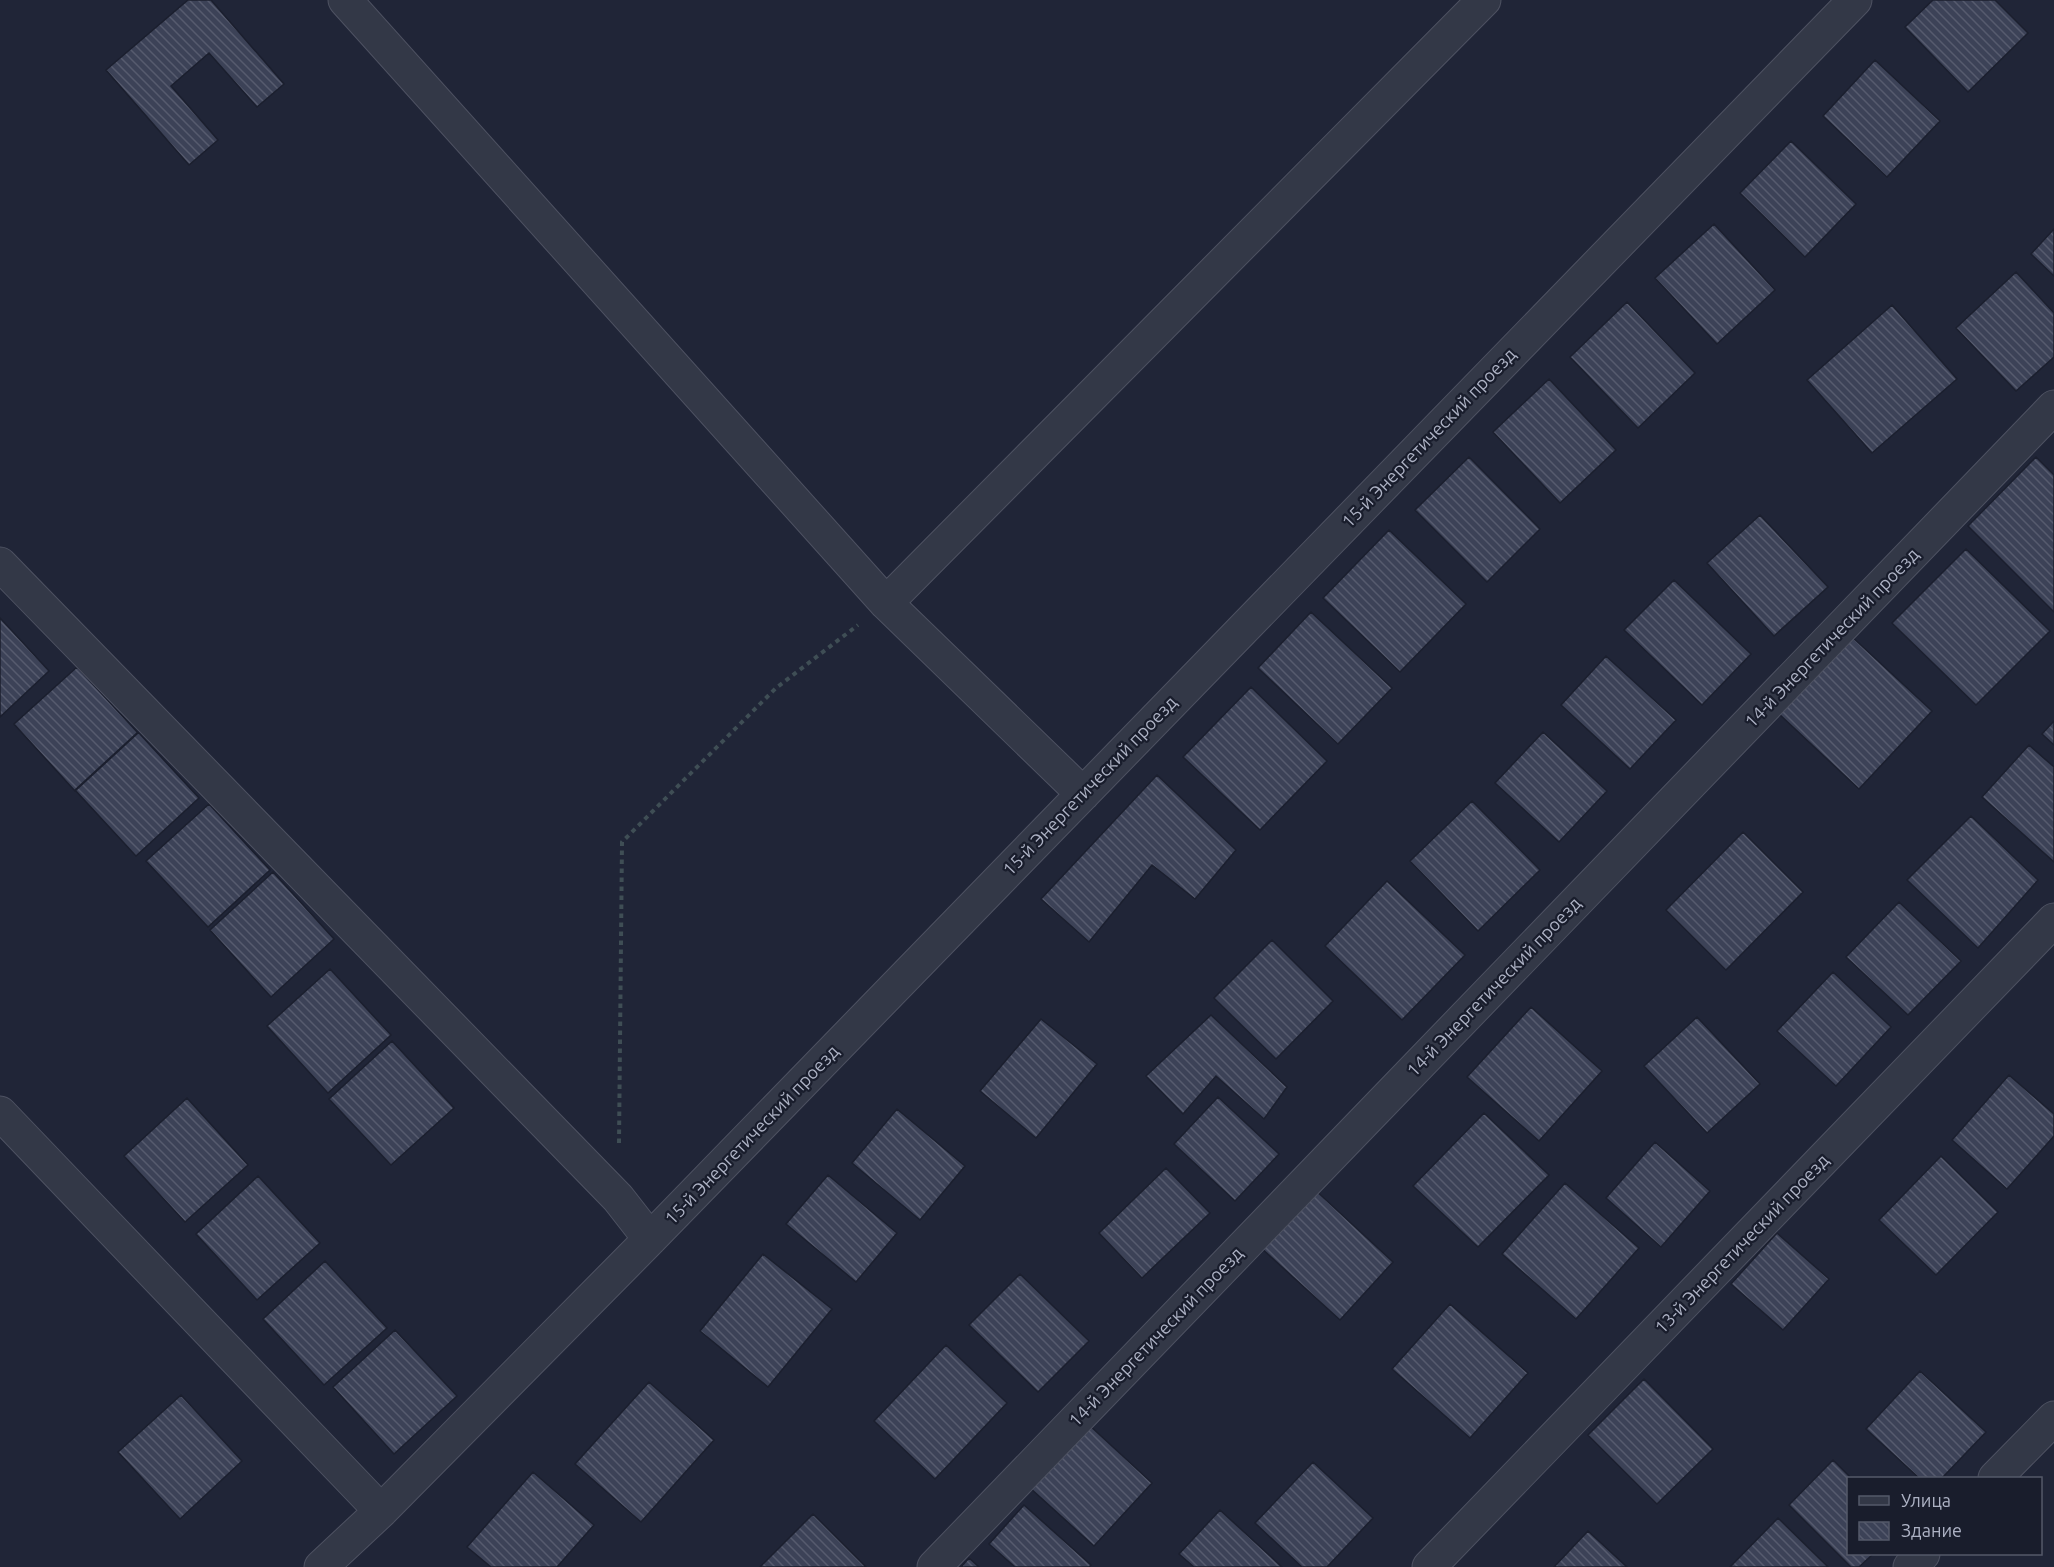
<svg xmlns="http://www.w3.org/2000/svg" width="2054" height="1567" viewBox="0 0 2054 1567" font-family="Ubuntu,sans-serif">
	<style>
		.building { fill: url(#building-back-hatch); stroke: #1b1f2e; stroke-width: 1.5 }
		.lines { fill: none; stroke-linecap: round; stroke-linejoin: round }
		.minor-casing { stroke: #4e5262; stroke-width: 35 }
		.path { stroke: #3f4e55; stroke-width: 4; stroke-dasharray: 4.5 4.5; stroke-linecap: butt }
		.minor { stroke: #333847; stroke-width: 33 }
		.labels { text-anchor: middle; stroke-width: 4.5; stroke-linejoin: round; paint-order: stroke }
		.street-label { font-size: 18px; fill: #adb2c4; stroke: #191d2c }
	</style>
	<defs>
		<pattern id="building-back-hatch" width="6" height="6" patternUnits="userSpaceOnUse" patternTransform="scale(1.5)"><rect width="6" height="6" fill="#3c4257"/><path d="M-1 5l2 2M0 0l6 6M5-1l2 2" fill="none" stroke="#565b6e"/></pattern>
	</defs>
	<rect width="100%" height="100%" fill="#202537"/>
	<path class="building" d="M188,0h23l73,84 -27,23 -48,-54 -38,33 47,54 -29,25 -83,-95z
		M1933,0h62l33,33 -60,59 -63,-65z
		M1875,60l65,61 -53,56 -64,-61z
		M1791,141l65,63 -51,53 -65,-64z
		M1714,224l61,66 -58,54 -62,-66z
		M2054,229v47l-23,-22z
		M2016,272l38,41v44l-38,34 -60,-63z
		M1627,302l68,71 -57,55 -68,-71z
		M1892,305l65,74 -85,74 -65,-73z
		M1549,379l67,71 -56,53 -67,-71z
		M1469,457l71,72 -53,53 -72,-72z
		M2036,457l18,18v137l-86,-86z
		M1760,515l68,72 -54,49 -67,-73z
		M1389,530l77,74 -66,68 -77,-74z
		M1966,549l84,82 -74,74 -84,-82z
		M1674,580l77,74 -49,51 -78,-75z
		M1311,612l81,76 -54,56 -80,-76z
		M0,618l49,53 -49,46z
		M1850,635l82,76 -73,78 -82,-77z
		M1606,656l70,64 -46,49 -69,-64z
		M77,667l61,66 -63,58 -61,-67z
		M1251,687l76,74 -67,69 -77,-73z
		M2054,721v24l-12,-11z
		M138,732l61,66 -63,58 -61,-66z
		M1543,732l64,59 -48,51 -64,-59z
		M2029,745l25,22v95l-72,-65z
		M1157,775l79,75 -41,49 -43,-34 -63,77 -48,-43z
		M1472,801l68,69 -62,61 -68,-70z
		M209,804l61,66 -62,57 -62,-66z
		M1971,816l67,64 -60,68 -71,-68z
		M1743,832l60,60 -77,78 -60,-60z
		M273,872l61,67 -63,58 -61,-67z
		M1387,881l78,74 -63,65 -77,-74z
		M1899,902l62,59 -53,54 -62,-58z
		M1272,940l61,61 -57,58 -62,-61z
		M330,969l61,66 -63,58 -61,-67z
		M1833,972l58,55 -55,59 -59,-55z
		M1531,1007l71,64 -63,70 -72,-64z
		M1211,1015l76,72 -23,32 -48,-43 -33,38 -37,-38z
		M1697,1017l63,67 -53,49 -63,-67z
		M1041,1019l56,45 -61,74 -56,-47z
		M392,1041l62,67 -63,57 -62,-66z
		M2009,1075l45,39v22l-47,53 -55,-49z
		M1218,1097l61,57 -44,47 -61,-57z
		M187,1098l61,67 -63,57 -61,-66z
		M897,1109l68,57 -45,54 -68,-57z
		M1484,1113l65,62 -71,72 -65,-61z
		M1655,1142l55,49 -49,56 -55,-49z
		M1941,1156l57,56 -62,63 -57,-55z
		M1166,1168l44,45 -68,65 -43,-45z
		M828,1175l69,58 -41,49 -70,-58z
		M258,1176l62,67 -63,57 -61,-66z
		M1565,1183l74,65 -63,71 -74,-65z
		M1313,1188l80,74 -53,58 -81,-74z
		M1777,1233l52,46 -46,51 -52,-46z
		M763,1254l69,55 -64,78 -68,-56z
		M325,1261l62,67 -63,57 -61,-66z
		M1020,1274l69,67 -51,51 -69,-67z
		M1450,1304l78,69 -58,65 -78,-69z
		M395,1330l62,66 -63,58 -61,-67z
		M946,1345l61,58 -72,76 -61,-58z
		M1920,1371l66,61 -44,46h-23l-53,-49z
		M1644,1379l69,70 -56,55 -69,-69z
		M649,1382l65,58 -73,82 -66,-58z
		M181,1395l61,66 -62,58 -62,-67z
		M1088,1424l64,59 -58,63 -65,-59z
		M1833,1460l18,18h-3v76h25l-14,13h-8l-62,-62z
		M1313,1462l60,56 -46,49h-25l-47,-44z
		M533,1472l61,53 -37,42h-66l-24,-20z
		M1024,1505l67,60 -2,2h-74l-26,-23z
		M1220,1510l62,57h-88l-15,-13z
		M813,1514l53,53h-106z
		M1778,1518l50,49h-98z
		M1588,1531l39,36h-73z
		M969,1558l10,9h-18z"/>
	<g class="lines">
		<g class="minor-casing">
			<path id="minor" d="M345,0l541,603 197,191
				M0,564l618,634 32,41
				M886,603l598,-603
				M0,1113l381,398
				M1995,1478l59,-60
				M321,1567l60,-56 269,-272 1205,-1239
				M934,1567l1120,-1160
				M1429,1567l625,-647
				M1910,1567l13,-13"/>
		</g>
		<path class="path" d="M619,1143l3,-301 154,-154 82,-63"/>
		<use href="#minor" class="minor"/>
	</g>
	<g class="labels">
		<g class="street-label">
			<text transform="translate(1429 438) rotate(-46)" y="6">15-й Энергетический проезд</text>
			<text transform="translate(1832 638) rotate(-46)" y="6">14-й Энергетический проезд</text>
			<text transform="translate(1090 786) rotate(-46)" y="6">15-й Энергетический проезд</text>
			<text transform="translate(1494 987) rotate(-46)" y="6">14-й Энергетический проезд</text>
			<text transform="translate(752 1135) rotate(-46)" y="6">15-й Энергетический проезд</text>
			<text transform="translate(1742 1244) rotate(-46)" y="6">13-й Энергетический проезд</text>
			<text transform="translate(1156 1337) rotate(-46)" y="6">14-й Энергетический проезд</text>
		</g>
	</g>
	<rect x="1847" y="1477" width="195" height="78" fill="#191d2c" stroke="#545969" stroke-width="1.5"/>
	<rect x="1859" y="1496" width="30" height="9" fill="#333847" stroke="#545969" stroke-width="1.5"/>
	<text x="1901" y="1507" font-size="18" fill="#adb2c4">Улица</text>
	<rect x="1859" y="1522" width="30" height="18" fill="url(#building-back-hatch)" stroke="#545969" stroke-width="1.5"/>
	<text x="1901" y="1537" font-size="18" fill="#adb2c4">Здание</text>
</svg>
